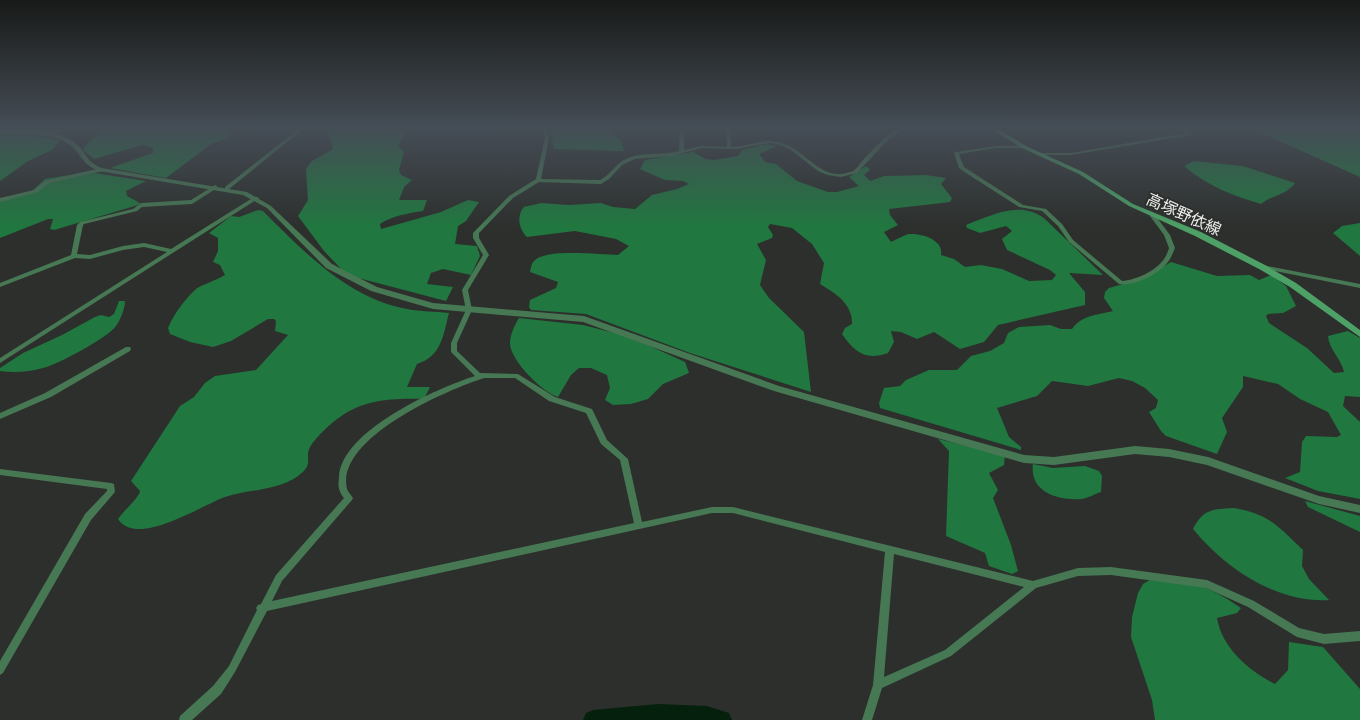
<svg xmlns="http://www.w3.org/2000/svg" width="1360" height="720" viewBox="0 0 1360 720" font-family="Georgia,'Noto Sans JP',serif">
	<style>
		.forest { fill: #20773f }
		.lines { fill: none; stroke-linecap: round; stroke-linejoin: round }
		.river { fill: #06200e; fill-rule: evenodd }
		.minor { fill: #467853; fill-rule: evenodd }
		.tertiary { fill: #467853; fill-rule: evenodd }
		.secondary { fill: #4da166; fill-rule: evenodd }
		.labels { text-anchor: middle; stroke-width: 4; stroke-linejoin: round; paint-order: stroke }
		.street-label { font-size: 16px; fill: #eaedeb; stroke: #2c2f2c }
	</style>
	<rect width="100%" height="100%" fill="#2c2f2c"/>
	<path class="forest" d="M0,127h70l-17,6 -53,-4z
		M108,127h121l2,4 -4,8 -16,5 -45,34 -56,-10 43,-15v-5l-11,-3 -48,14 -11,-9c6,-11 12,-14 23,-18z
		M326,127h60l2,3 17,2 -7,14 6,6 -5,18 2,5 11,5 -8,7 -5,13h28l-4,11c-14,2 -32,5 -43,13l1,5 60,-17 27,-12 11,2 -13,19 -8,5 -3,18 22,2 3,10 -9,19 -28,-6 -12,4 -4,11 26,3 -7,14 -99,-26 -23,-24 -26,-35 10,-16 -2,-31 6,-8 21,-12 -3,-12 -5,-6z
		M572,127h31l18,14 3,10 -70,-2 -4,-20h18z
		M1248,127h112v50z
		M0,134l47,3 13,4 -8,9 -24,11 -28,20z
		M766,144l11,2 -18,8 6,8 11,2 21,17 31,11h9l22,-6 -10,-9 17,-11 4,4 -6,5 6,6 14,-5 42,-1 20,3 -5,6 11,14 -2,4 -61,7 1,6 8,10 -14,7 7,10c5,-2 13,-7 18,-8 13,-1 35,6 32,21l13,4 11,8 16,-2 21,4 27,12 23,-1 4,-5 -6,-5 -43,-20 -5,-11 10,-8 -6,-5 -26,7 -13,-5 -1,-3c27,-10 54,-25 79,-6l58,56 -34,-2 16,19v13l-87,20 -14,17 -24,7 -26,-17 -17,7 -16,-7 -10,-1 3,11 -6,11c-22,8 -34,-1 -46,-19l3,-6 7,-4c1,-20 -17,-31 -32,-40l4,-21 -12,-19 -20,-16 -22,-4 -2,3 5,8 -1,3 -15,6 9,16 -6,25 9,13 35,34 7,60 -121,-39 -104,-39 -55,-4 -2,-3 1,-7 26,-12 2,-6 -28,-10c1,-4 1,-8 4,-11 11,-13 67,-6 84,-6l11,-9 -13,-7 -41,-8 -48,6c-8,-7 -11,-22 -3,-30l17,-4 28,2 32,-2 12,4 22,2 17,-14 25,-6 12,-5 -6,-3 -18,-1 -23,-10 -2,-1 5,-9 48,-8 13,7 8,1 24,-4 4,-6z
		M1194,161l49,5 52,17c-8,12 -23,12 -34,21 -28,-8 -55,-19 -77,-38z
		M88,172l58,9 -20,10 1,5 13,7 -2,2 -84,25 -4,-1 3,-10h-5l-48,19v-40l29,-4 16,-15z
		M258,210l5,1c40,40 86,88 144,98 14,3 28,2 42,4 -6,22 -7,43 -32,51l-10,23h23l-6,12c-30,-1 -59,0 -84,18 -9,6 -24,20 -30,30 -6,12 5,17 -12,29 -21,15 -49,13 -73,21 -25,9 -88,51 -107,22 6,-9 21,-21 22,-28l-9,-10 49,-75 14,-9 11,-14 10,-7 41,-6 32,-35 -13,-4 1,-10 -2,-2h-6l-37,22 -18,6 -23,-5 -20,-8 -2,-6c5,-13 18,-30 28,-39 5,-4 21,-9 29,-14l-5,-10 -7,-3 5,-11v-13l-9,-5 22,-17 8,1z
		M1360,223v33l-27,-23 9,-7z
		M1171,262l46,14 33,-1 9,5 12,-5 15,11 10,20 -13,7 -15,1 -2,2 3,7 38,25 27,25 10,-1c-3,-14 -15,-22 -16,-36l20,-5 12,7v59l-15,-1 -2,10 17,16v77l-42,-8 -33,-13 15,-6 2,-30 4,-6 31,1 4,-2 -13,-23 -28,-13 -22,-15 -35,-8v11l-21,31 5,14 -10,22 -51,-18 -5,-5 -12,-19 7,-4 2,-8 -13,-12 -13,-7 -13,-3 -31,8 -36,-5 -15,15 -40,12 12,29 12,10v3l-141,-42 -1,-5 5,-15 16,-2 6,-6 23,-10h28l14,-14 19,-5 14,-8 4,-10 11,-6 31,-2 11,4h11c10,-14 25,-14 41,-18l-9,-13 1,-6 4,-4 35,-10z
		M119,301h6c0,7 -4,18 -9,25 -7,11 -59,39 -73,42 -14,4 -29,5 -43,3v-3l23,-15 39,-18 33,-18 6,-2 8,2 5,-3z
		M519,318l64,7 47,12 55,25 4,11 -26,11 -15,15 -17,5 -18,1 -8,-5 5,-12 -3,-13 -16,-7h-12l-8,7 -13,22c-16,-5 -47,-36 -48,-53 0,-9 4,-18 9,-26z
		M938,439l67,16 -1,10 -15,8 9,17 -5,8 18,47 7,26 -6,3 -23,-8 -4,-13 -39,-17 3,-85z
		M1033,464l20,4 32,-2 14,5 3,5 -1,16c-6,2 -13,6 -19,7 -24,2 -53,-7 -49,-35z
		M1305,501l55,15v16l-52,-25z
		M1234,508c35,6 44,18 69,42l-1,16 7,13 20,21c-53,3 -104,-32 -136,-71 10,-20 20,-20 41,-21z
		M1158,575c35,6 54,13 83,33l-4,5 -20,5c5,30 32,53 58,66l13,-14 1,-28 34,5 37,42v31h-205l-3,-20 -21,-63 1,-20 6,-24 5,-9z"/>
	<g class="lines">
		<path class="river" d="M658,704l49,2 22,7 3,7h-149l3,-7 7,-3z"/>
		<path class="minor" d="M301,127h5l-77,62h-4v-2z
			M542,127h4l3,11 -8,41 59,1c10,-5 15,-15 24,-20 16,-9 37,-4 55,-9l1,-24h4v23l18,-4 25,1 -1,-20h4l1,20c18,-1 33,-9 50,-4 22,5 36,33 61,31 3,-1 9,-2 11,-3 3,-2 6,-6 8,-9 9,-9 32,-36 44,-35l-19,15 -29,31 -16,4 -13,-2 -10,-4 -27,-21 -10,-5 -11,-2 -34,6 -34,-1 -30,8 -37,3 -13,6 -13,14 -8,5 -62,-2 -26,16 -34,35v5l10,17 -21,35 4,20 -15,33v8l23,22 38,1 37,23 37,12 15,31 21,19 14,63 70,-15h21l300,74 45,-13 33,-1 96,13 47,21 45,27 25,6 36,-3v10l-36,3 -27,-7 -49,-30 -42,-19 -95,-13 -33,1 -42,12 -85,68 -69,32 -10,32h-10l11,-35 12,-133 -152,-39h-21l-445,98 -32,61 -14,22 -29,26h-13l1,-4 33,-30 16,-20 28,-56 -1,-2 2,-3 3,-1 15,-29 68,-77c-6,-7 -6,-13 -5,-21 2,-46 98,-89 136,-101l-24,-24v-9l15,-33 -4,-20 21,-35 -10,-17v-5l36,-37 27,-17 9,-41zM484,378h31l34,23 37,12 15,31 19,16 14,63 -362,78 10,-20 70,-81 1,-2c-2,-3 -5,-6 -6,-9 -12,-51 100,-99 137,-111zM894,554l130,33 -79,63 -61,27z
			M1175,127h5l13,7 -2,1 -120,20h-33l-2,-1 2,-1h33l115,-20z
			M996,146h28l2,1 -2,1h-28l-37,6 5,13 59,38 23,4 16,15 11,16 49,41c14,-1 34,-10 42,-22 2,-3 4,-7 5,-11l-5,-13 -14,-19 1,-1h4l15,20 5,13c-2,5 -4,10 -7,14 -10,13 -33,24 -49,22l-50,-42 -11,-16 -16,-15 -23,-4 -53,-34 -7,-5 -5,-15 2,-1z
			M101,168l2,1v2l-54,12 -11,9 -38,10v-4l34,-8 11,-9z
			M215,185l2,1v2l-25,16 -50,3 -5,4 -53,13 -1,1 -6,29 13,1 33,-9 21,-3 27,6 83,-52h4l1,1 -259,165v-5l167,-106 -23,-5 -21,3 -33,9 -15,-1 -75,29v-4l71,-28 6,-30 3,-3 53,-13 8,-6 50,-3z
			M1262,265l98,19v4l-100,-20 -1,-1 1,-1z
			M126,347h4l1,2 -1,2 -79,46 -51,22v-6l45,-20z
			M0,469l111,14 3,1 1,8 -24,28 -88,153 -3,2v-14l85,-147 22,-23v-2l-107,-14z"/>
		<path class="tertiary" d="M0,130c23,1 54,-2 74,12 13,9 10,19 28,26l145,24 24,14 61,58 45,23 56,16 151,13 195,70 245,69 30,2 81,-11 34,3 39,8 111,39 41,9v8l-41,-9 -112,-39 -38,-8 -34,-3 -81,11 -30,-2 -250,-72 -191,-69 -150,-13 -62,-18 -45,-23 -59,-60 -24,-13 -144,-24c-19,-8 -16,-16 -29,-26 -17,-13 -50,-10 -70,-11z"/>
		<path class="secondary" d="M988,127h7l31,19 57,26 50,32 68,28 64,33 31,18 64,47v7l-70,-50 -31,-18 -64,-33 -66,-30 -50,-32 -57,-26z"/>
	</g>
	<linearGradient id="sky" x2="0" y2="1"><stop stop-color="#181a18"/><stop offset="0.56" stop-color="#454d56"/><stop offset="1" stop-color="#454d56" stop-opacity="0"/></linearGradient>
	<rect width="1360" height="228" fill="url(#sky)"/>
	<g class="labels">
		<g class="street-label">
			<text transform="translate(1184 214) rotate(24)" y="6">高塚野依線</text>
		</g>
	</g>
</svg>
